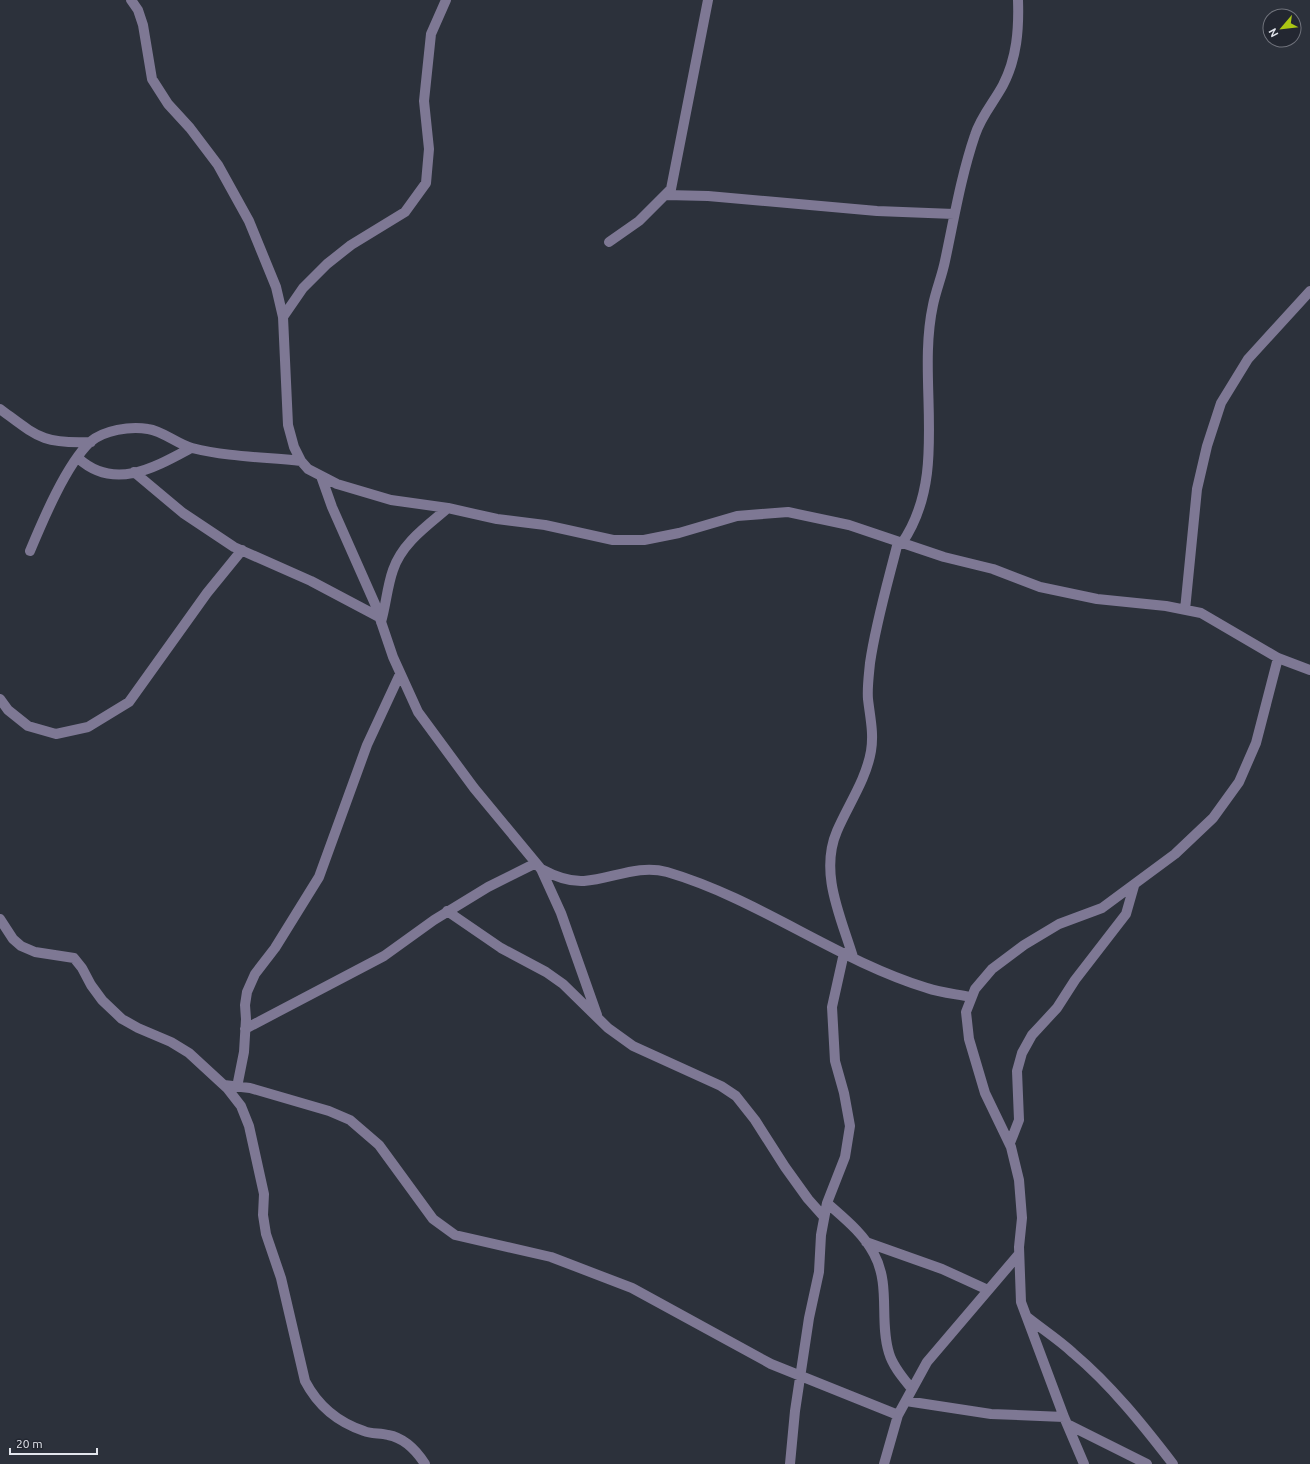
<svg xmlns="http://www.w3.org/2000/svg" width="1310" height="1464" viewBox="0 0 1310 1464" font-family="Ubuntu,sans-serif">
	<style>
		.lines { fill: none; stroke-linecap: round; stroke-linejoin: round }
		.minor { stroke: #7e7894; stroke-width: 10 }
	</style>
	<rect width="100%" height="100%" fill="#2c313b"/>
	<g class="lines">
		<path class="minor" d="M131,0l7,10 5,15 9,54 16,25 22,24 28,37 31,56 27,66 7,30 5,108 6,22 7,14 7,8 29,15 54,16 57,8 49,11 48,6 68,15h31l35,-7 58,-17 51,-4 61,13 95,32 49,12 47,18 57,12 69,7 35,7 77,45 32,12
			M666,195l42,1 169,15 77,3
			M609,242l30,-21 32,-32 37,-189
			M283,317l20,-29 24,-24 24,-19 54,-33 21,-29 3,-34 -5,-48 7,-67 15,-34
			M0,409c38,28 42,35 91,33
			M78,458c36,33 76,10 113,-10
			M134,472l49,41 51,34 77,34 68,36
			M321,476l11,31 43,97 18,53 25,55 56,76 67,81c13,7 27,13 43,12 28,-2 54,-17 83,-9 92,27 169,88 260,116 14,5 30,6 44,9
			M902,543c48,-70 14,-160 31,-238 3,-15 9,-29 12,-44 9,-42 16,-85 30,-126 6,-19 19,-33 28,-50 14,-27 16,-56 15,-85
			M30,551c13,-31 36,-86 60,-109 14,-12 40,-16 58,-13 15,2 29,15 44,19 36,9 73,9 109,13
			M1185,610l12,-121 10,-43 14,-43 27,-44 62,-68
			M381,622c5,-17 6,-35 12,-52 9,-27 34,-44 55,-62
			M0,699l8,11 20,16 28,8 32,-7 41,-25 78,-109 35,-43
			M541,869l20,44 36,102
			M447,911l54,37 45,24 17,12 45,44 25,18 88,40 15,10 19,24 30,47 23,32 16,18
			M0,919l13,20 8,7 14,6 39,6 8,10 9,17 11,15 20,19 16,9 33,14 18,11 38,35 14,18 8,20 15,68 -1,21 3,19 15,44 24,103c13,25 32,41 59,50 7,3 16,2 24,4 17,3 28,15 37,29
			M853,957c-12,-40 -34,-84 -16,-126 11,-26 29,-51 34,-80 3,-18 -1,-34 -3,-52 -1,-11 1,-25 2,-36 6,-41 18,-81 28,-121
			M245,1029l139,-73 50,-36 54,-33 48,-24
			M224,1085l26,3 79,23 21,9 29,25 54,74 22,16 96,22 81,31 139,76 127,51
			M237,1087l7,-35 2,-33 -1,-14 2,-13 8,-18 20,-26 44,-71 48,-132 33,-71
			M1010,1143l9,-23 -2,-49 5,-18 10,-18 25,-27 18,-28 51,-66 8,-28
			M827,1203c18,16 36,30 47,51 17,31 5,67 15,99 4,14 15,26 23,36
			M866,1242l76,27 46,21
			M1027,1317c15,12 32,23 46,36 38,32 70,72 100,111
			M906,1401l85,13 73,3
			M1067,1424l80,40
			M790,1464l5,-53 14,-93 10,-46 2,-37 6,-32 18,-46 5,-31 -6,-33 -9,-32 -3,-54 12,-54
			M884,1464l14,-49 29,-53 92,-108
			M1084,1464l-20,-47 -43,-115 -2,-55 3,-29 -3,-38 -8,-33 -26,-54 -16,-54 -3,-27 9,-23 17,-20 32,-24 35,-21 43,-16 73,-54 38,-36 26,-36 17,-39 22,-85"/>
	</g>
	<g transform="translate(1282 28) rotate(242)"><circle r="19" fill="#232731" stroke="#70737c"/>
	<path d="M0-3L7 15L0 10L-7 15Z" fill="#abc614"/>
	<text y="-6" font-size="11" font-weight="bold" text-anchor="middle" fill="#e3e6ed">N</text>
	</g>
	<path d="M10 1448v6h87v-6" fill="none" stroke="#e3e6ed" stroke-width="2"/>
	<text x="16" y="1448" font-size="12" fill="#e3e6ed" stroke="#232731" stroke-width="3" paint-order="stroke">20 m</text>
</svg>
